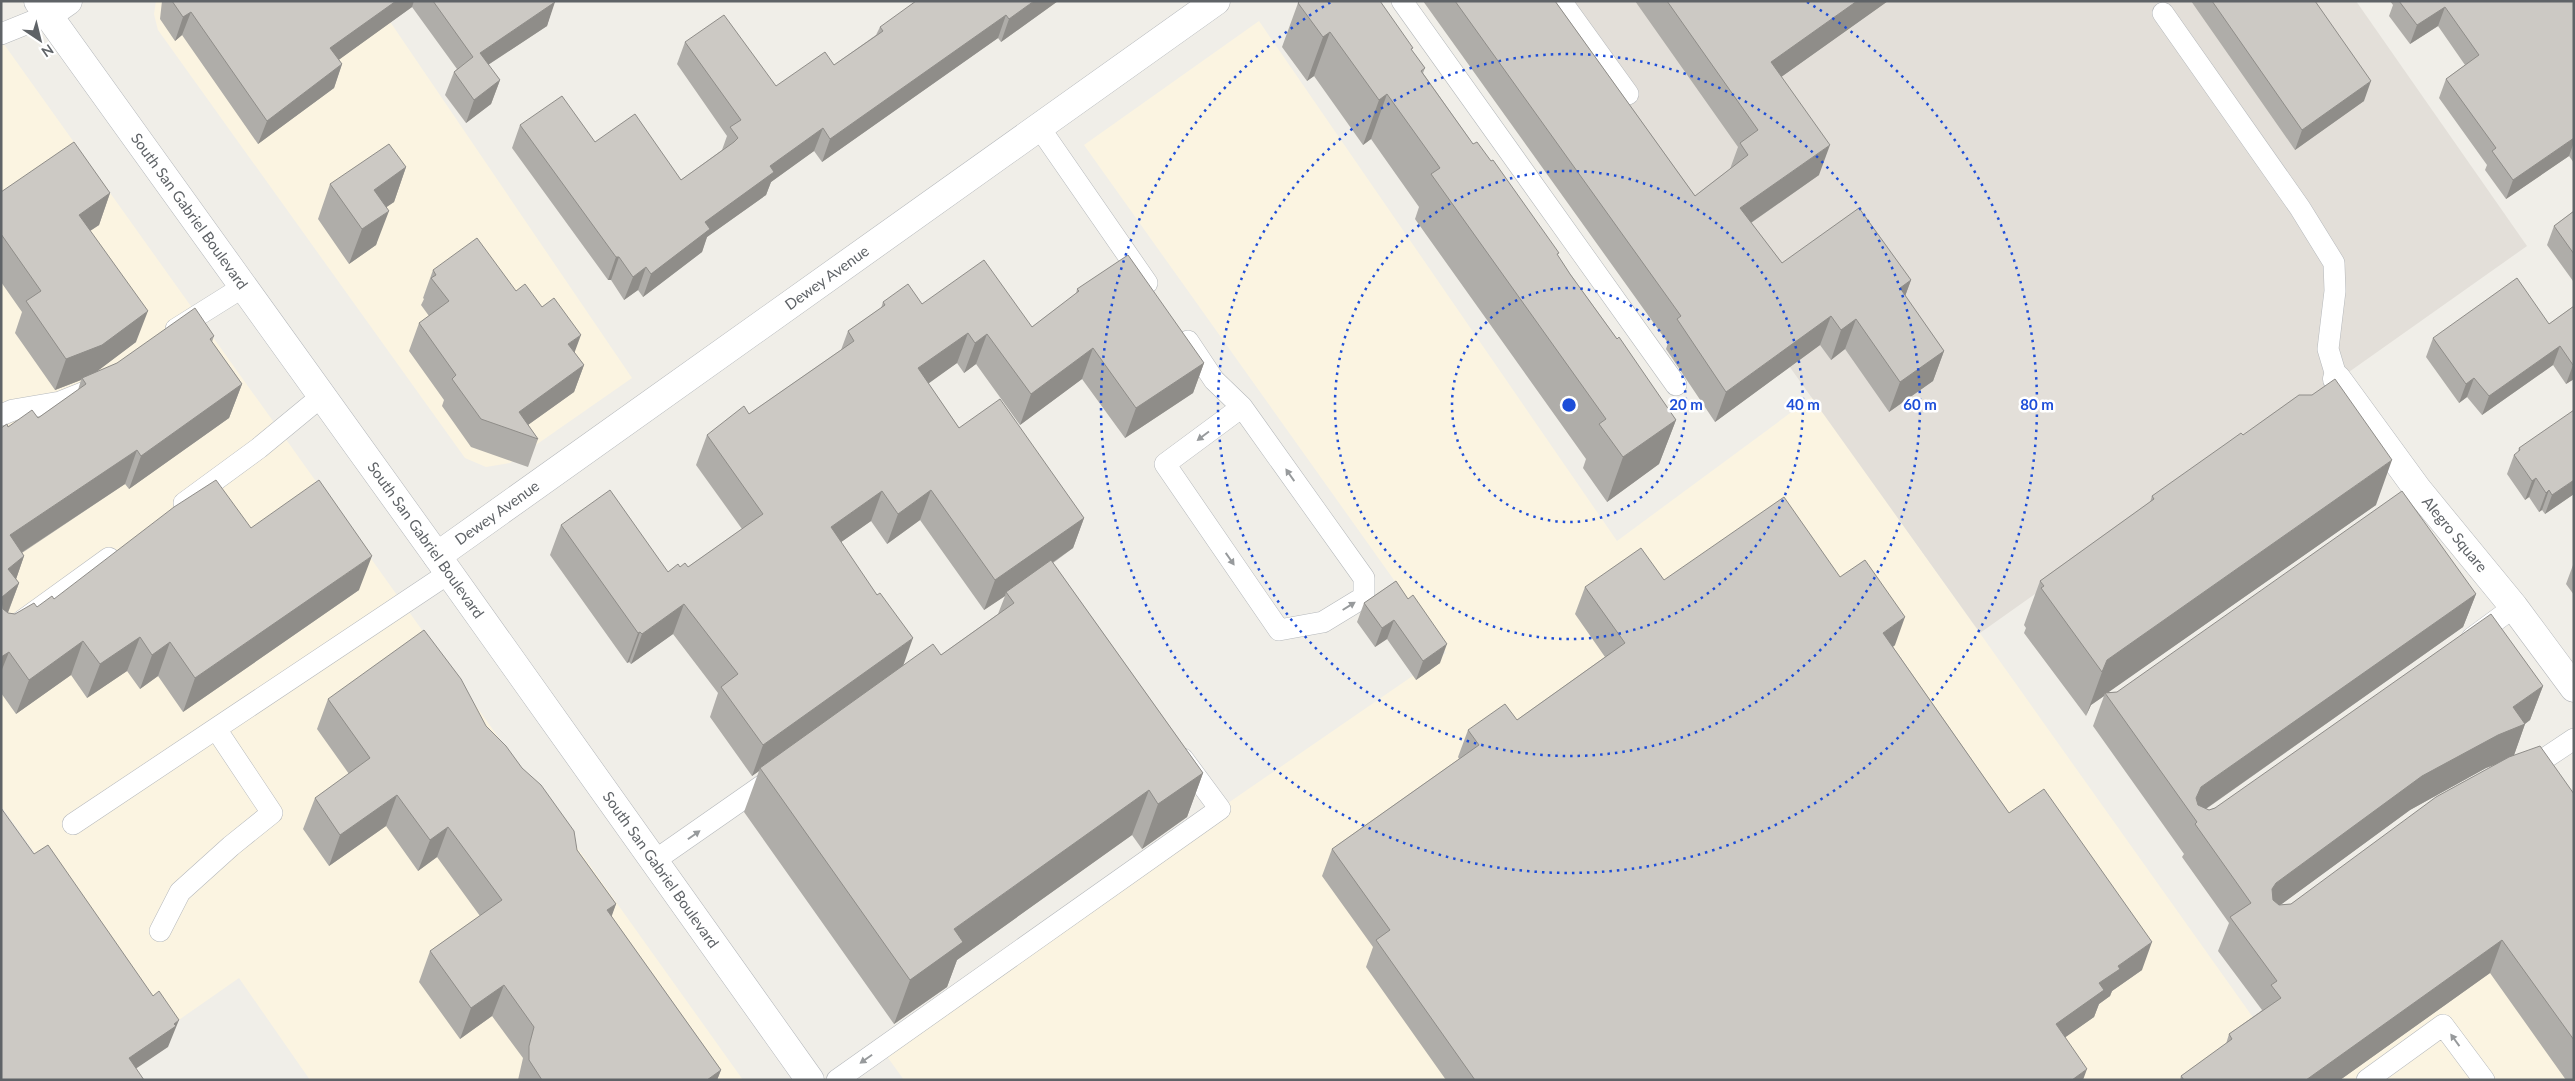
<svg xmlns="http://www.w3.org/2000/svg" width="2575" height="1081" viewBox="0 0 2575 1081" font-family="Lato,sans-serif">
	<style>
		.commercial { fill: #fbf4e1 }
		.education { fill: #e3dfd9 }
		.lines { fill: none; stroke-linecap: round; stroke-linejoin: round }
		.lane-casing { stroke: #b5b8bb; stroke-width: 22 }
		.street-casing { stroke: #b5b8bb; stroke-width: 29 }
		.secondary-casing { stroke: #b4b7bb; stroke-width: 29 }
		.lane { stroke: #fff; stroke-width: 21 }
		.street { stroke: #fff; stroke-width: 28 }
		.secondary { stroke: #fff; stroke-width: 28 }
		.wall { fill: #afada9; fill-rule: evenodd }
		.shaded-wall { fill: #8f8d89 }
		.building { fill: #ccc9c4; stroke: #8f8d89 }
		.oneway { fill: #979a9c }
		.ring { fill: none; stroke: #1d4ed8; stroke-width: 2.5; stroke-dasharray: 2.5 5 }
		.labels { text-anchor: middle; stroke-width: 5; stroke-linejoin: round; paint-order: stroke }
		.street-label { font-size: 15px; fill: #5f6367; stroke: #fff }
		.centre { fill: #1d4ed8; stroke: #fff; stroke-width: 2.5 }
		.ring-label { font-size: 15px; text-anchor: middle; font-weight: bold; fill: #1d4ed8; stroke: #fff; stroke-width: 5; stroke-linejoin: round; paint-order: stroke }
	</style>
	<rect width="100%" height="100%" fill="#f0eee8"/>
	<path class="commercial" d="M156,1h220l256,377 -122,85 -24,4 -21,-9 -307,-428 -4,-16z
		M1259,21l358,520 195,-144 457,643 239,-167 66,207h-1670l-26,-36 568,-391 -362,-508z
		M1,40l742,1040h-433l-71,-102 -76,53 -162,-225z"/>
	<path class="education" d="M1528,1h828l171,245 -547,387z"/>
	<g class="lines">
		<g class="lane-casing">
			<path id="lane" d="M1402,1l274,384
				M1561,1l67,93
				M2163,13l137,195 34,55 1,28 -7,58 9,30
				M1,34l47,-19
				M1039,127l108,156
				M176,329l67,-42
				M1188,341l26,39 28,27 122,171v19l-41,25 -44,8 -114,-166 77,-57
				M1,415l12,-5 47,-8 30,-12
				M184,503l75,-55 63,-52
				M1,636l108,-78
				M2472,638l42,-31
				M2522,768l19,-7 33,-22
				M73,824l376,-251
				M654,861l119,-83
				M160,931l20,-39 51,-46 41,-33 -56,-84
				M837,1080l383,-271 -37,-50
				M2367,1080l76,-55 41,55"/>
		</g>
		<g class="street-casing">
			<g id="street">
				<path d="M48,15l20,-14"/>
				<path id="s1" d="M2337,379l81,111 96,117 60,81"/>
				<path id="s2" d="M437,556l779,-555"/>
			</g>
		</g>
		<g class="secondary-casing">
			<g id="secondary">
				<path id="s3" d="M38,1l399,555 373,524"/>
			</g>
		</g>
		<use href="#lane" class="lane"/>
		<use href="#street" class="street"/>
		<use href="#secondary" class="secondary"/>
	</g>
	<path class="wall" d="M162,1h392l-7,25 -59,39 12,15 -9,24 -25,19 -21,-28 9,-23 3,-3 -45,-62 -74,53 4,4 -8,24 -76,56 -76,-109 -7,6 -15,-22z
		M1058,1l-57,41 -3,-4 -176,124 -8,-11 -43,31 -5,13 -59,42 -5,15 -59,45 -5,-7 -14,10 -13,-20h-3l-96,-132 8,-23 75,17 86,38 41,-30 5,-14 -50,-72 8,-22 91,44 58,-21 42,-30 4,-8z
		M1423,1h132l140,195 35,-27 8,-22 -103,-146h253l-107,76 38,98 -68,48 31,40 129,17 -6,16 39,55 -11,30 -44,31 -44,-63 -14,11 -11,-15 -105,77 -49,-73 2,-6z
		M2191,1h124l49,100 -69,49z
		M2390,1h184v162l-5,-7 -63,43 -21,-29 2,-5 -48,-67 7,-19 19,-14 -27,-39 -28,18 -21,-28 4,-11z
		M1298,3l114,48 13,17 -2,5 50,71 85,112 12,18 106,146 -17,44 -52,38 -24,-34 3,-9 -171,-240 4,-12 -48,-68 -8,6 -49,-69 -7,5 -25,-34z
		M406,167l-12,35 -8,5 -10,38 -27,19 -31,-45 12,-35z
		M1,192l109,1 -11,32 -9,6 46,111 -39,29 117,-35 -2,6 30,42 -13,34 -100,71 -4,-5 -103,69 2,3 -8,23 3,4 -11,30 7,1 22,-7 17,-8 197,-71 108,62 -176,122 -25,-36 -18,13 -13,-18 -40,27 -16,-23 -55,39 -15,-21v-265l37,-10 40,-28 3,-10 -26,10 -40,-57 7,-21 -21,-30z
		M2574,211v70h-1l-26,-36 7,-19z
		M433,270l83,21 58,61 10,13 -10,27 -46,33 10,14 -10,28 -57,-20 -29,-41 2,-6 -35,-49 10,-28 10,-7 -8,-11 3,-6 -1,-1z
		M1077,289l127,74 -11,30 -68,45 -43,-59 -62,46 -44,-61 -12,9 -7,-10 -29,20 31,45 125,90 -11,30 -20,15 150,210 -16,44 -45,32 -10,-14 -175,125 -10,27 -53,37 -150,-212 15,-41 -7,5 -42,-59 8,-24 -45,-59 -42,30 -2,-2 -2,1 -77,-108 11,-30 107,47 12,-5h8l54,-38 -46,-64 11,-30 42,-21 92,-64 7,-19 33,-23 2,-6 39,2 110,23 44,-33zM920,520l64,90 21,-14 -7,18 -57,41 -38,11 -62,-124 30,-21 16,23z
		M2574,306v73l-8,5 -13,-19 -71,50 -15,-18 -8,6 -33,-46 7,-19 116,-14z
		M2243,435l133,70 -268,187h9l359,-98 -13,33 -257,182 3,1 334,-124 -13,34 -5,4 -11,31 60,39v286h-8l-76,-107 -150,107h-160l1,-4 45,-32 3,-10 32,-23 1,-1 -44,-59 11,-28 -47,-66 2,-3 -91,-128 11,-30 -13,9 -5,11 -62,-83 2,-5 -2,-3 16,-44 110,-79 2,-6zM2496,764l-205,140 -11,1 130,-95 76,-42z
		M2519,448l55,46 -29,20 -3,-4 -3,2 -10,-15 -4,3 -18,-26 7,-19 4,-3z
		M2573,565h1v30l-8,-11z
		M1840,577l55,68 -2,2 116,166 133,157 -30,21 -2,5 -11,8 -5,13 -29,20 18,43h-637l-80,-113 7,-20 -51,-71 10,-27 127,-90 -1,-2 10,-27 49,-10 88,-63 -30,-43 10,-27 79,-7z
		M1396,581l44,82 -24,17 -29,-41 -12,8 -18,-25 7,-19z
		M328,699l158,27 91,124 39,54 -5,12 110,154 -4,10h-199l5,-22 -31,-42 -32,23 -41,-57 11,-31 50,-35 -43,-59 -19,14 -32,-45 -57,40 -26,-37 12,-31 34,-24 -32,-45z"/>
	<path class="shaded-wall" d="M396,1h18l-2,6 -90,65 8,-24z
		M1034,1h24l-57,41 8,-23z
		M1857,1h31l-128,91 11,-30z
		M555,2l-8,24 -76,50 9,-23z
		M2445,7l-7,19 -28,18 7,-19z
		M191,12l-9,23 -7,6 8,-24z
		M1006,15l-8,23 -176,124 8,-23z
		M1330,32l-16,44 -7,5 16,-44z
		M342,64l-8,24 -76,56 9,-23z
		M500,80l-9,24 -25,19 8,-23z
		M2371,81l-7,20 -69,49 7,-20z
		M1387,94l-16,45 -8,6 16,-45z
		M823,128l-9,23 -43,31 -5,13 -59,42 -5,15 -59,45 8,-23 54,-52 65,-56z
		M2574,138v4l-5,14 -63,43 7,-19z
		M1830,145l-11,30 -90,63 11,-30z
		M406,167l-12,35 -32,22 12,-34z
		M110,193l-11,32 -32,21 12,-31z
		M389,211l-13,34 -27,19 13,-35z
		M616,257h3l-8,23h-3z
		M646,267l-8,23 -14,10 9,-23z
		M1911,280l-11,30v-22z
		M148,311l-12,31 -45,34 -9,2 -1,2 -26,10 11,-31z
		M1831,316l-11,29 -105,77 11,-30z
		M1856,319l-11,30 -14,11 10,-30z
		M968,333l-11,30 -50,36 11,-31z
		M987,334l-11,30 -12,9 11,-30z
		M581,335l-10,27 -3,-18z
		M2560,346l-7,19 -71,50 7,-19z
		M1093,348l-11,31 -62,46 11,-31z
		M1944,351l-11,30 -44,31 11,-30z
		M1204,363l-11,30 -68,45 11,-30z
		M584,365l-10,27 -56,40 1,-20z
		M2573,365h1v14l-8,5z
		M2474,378l-7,19 -8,6 7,-19z
		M242,384l-13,34 -100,71 12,-33z
		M1676,420l-17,44 -52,38 16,-45z
		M137,450l-12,34 -124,82 9,-31z
		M2392,460l-16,45 -270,189 -1,-1 -1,3 -13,9 -5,11 16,-44 5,-12z
		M2536,478l-7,19 -4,3 7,-19z
		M2574,480v14l-29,20 7,-19z
		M931,490l-11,30 -33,24 11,-30z
		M2549,490l-7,20 -3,2 7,-19z
		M882,491l-11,30 -51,36 11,-30z
		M1084,518l-11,30 -66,46 -1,-2 -1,4 -21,14 11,-30z
		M24,556l-11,32 6,-5 -13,34 -5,4v-33l7,-19z
		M372,556l-13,34 -176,122 12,-34z
		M2476,594l-13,33 -269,190 2,-19 5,-11z
		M684,604l-11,30 -42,30 11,-30z
		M1905,617l-10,28 -22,16 10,-28z
		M1394,620l-7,19 -12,8 7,-19z
		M640,632l-11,30 -2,1 11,-30z
		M140,637l-13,34 -40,27 13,-34z
		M913,638l-11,31 -142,99 -1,3 -7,5 11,-31z
		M83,641l-12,34 -55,39 13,-34z
		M170,642l-12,34 -18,13 12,-34z
		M1447,644l-7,19 -24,17 7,-19z
		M9,652l-8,20v-15z
		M2543,686l-13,34 -8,6 3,-2 -12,34 -27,10 -76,42 -146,107 8,-28 4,-6 237,-176z
		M1203,773l-16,44 -45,32 16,-45z
		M1149,790l-17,45 -175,125 -10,27 -53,37 16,-44 44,-51z
		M397,795l-11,31 -57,40 11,-31z
		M448,827l-11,30 -19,14 12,-31z
		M616,904l-11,31 2,-25z
		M2502,940l-12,33 -150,107h-34z
		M2152,942l-10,28 -30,21 -2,5 -11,8 -5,13 -48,34 10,-27 62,-58z
		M504,985l-12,31 -32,23 11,-31z
		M179,1020l-11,27 -46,31 7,-20z
		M2087,1069l-4,11h-11z
		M721,1070l-4,10h-10z"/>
	<path class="building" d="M172,1h224l-66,47 12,16 -75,57 -76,-109 -8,5z
		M433,1h121l1,1 -75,51 20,27 -26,20 -20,-28 19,-15z
		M916,1h118l-25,18 -3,-4 -176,124 -7,-11 -53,38 4,6 -69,50 5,7 -59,45 -5,-7 -13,10 -14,-20h-3l-96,-132 42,-29 33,46 40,-28 46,66 53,-38 4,-4 -8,-11 11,-7 -56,-78 39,-27 52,71 49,-34 9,13 49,-34 -3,-4z
		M1300,1h80l33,47 -2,1 14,19 -4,3 52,73 4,-2 14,19 2,-1 66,93 -2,1 13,20 47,65 2,-2 57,83 -53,37 -24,-33 7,-5 -175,-245 9,-6 -53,-74 -8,6 -49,-68 -7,5 -25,-34z
		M1455,1h100l140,195 53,-41 -8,-12 18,-13 -91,-129h190l-86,61 59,83 -90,63 42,55 77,-55 52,72 -11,8 44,63 -44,31 -44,-63 -15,11 -10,-14 -105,76 -49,-73 4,-3z
		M2212,1h103l56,80 -69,49z
		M2399,1h175v137l-61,42 -21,-29 4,-3 -50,-69 33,-24 -34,-48 -28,18z
		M74,142l36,51 -31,22 69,96 -46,34 -36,14 -40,-58 15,-10 -40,-57v-42z
		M389,144l17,23 -32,23 15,21 -27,18 -32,-45z
		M2574,211v43l-20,-28z
		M477,238l39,53 9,-7 17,23 12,-9 27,37 -13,9 16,21 -65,47 19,27 -57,-20 -29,-40 4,-4 -37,-52 30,-22 -18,-23 5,-3 -3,-5z
		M1128,255l76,108 -68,45 -43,-60 -62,46 -44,-60 -12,9 -7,-10 -50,35 41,60 41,-29 84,119 -89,62 -64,-90 -33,24 -16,-23 -51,36 46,68 3,-2 33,45 -150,107 -42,-58 17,-13 -54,-70 -42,30 -2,-2 -2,1 -77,-108 49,-35 58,82 10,-8 2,3 5,-4 3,4 75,-53 -56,-79 37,-29 5,8 105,-73 -6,-10 37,-26 -2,-3 25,-18 14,20 62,-44 48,67 47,-36 -2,-2z
		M2517,278l32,46 25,-18v59h-1l-13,-19 -71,50 -15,-18 -8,6 -33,-46z
		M195,308l19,28 -4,3 32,45 -101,72 -4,-6 -127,85 14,21 -16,13 11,14 -17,14 1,12 5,4 7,1 19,-11 3,4 15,-11 2,3 120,-92 42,-27 35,48 68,-48 53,76 -177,122 -25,-36 -18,13 -12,-18 -40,27 -17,-23 -54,39 -20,-28 -8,5v-229l6,-4 1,3 24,-17 6,8 48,-34 -4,-6 35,-15z
		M2335,379l57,81 -285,200 -5,12 -61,-84 3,-2 -4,-5 114,-82 -2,-3 75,-53 14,-10 2,2 56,-40h13z
		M2574,410v70l-22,15 -3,-5 -3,3 -10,-15 -4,3 -18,-26 6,-5 -1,-2z
		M2402,491l74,103 -275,193 -5,11 2,7 11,5 6,-2 276,-194 52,72 -30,21 12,17 -27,11 -76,41 -146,107 -4,6 1,11 6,5 12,-1 145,-107 73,-40 31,-11 34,48v246l-72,-100 -196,140h-122l-3,-4 51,-37 -3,-5 52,-36 -10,-13 6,-4 -47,-64 21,-14 -56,-79 2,-2 -92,-129 12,-1z
		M1784,497l56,80 25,-17 40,57 -22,16 126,180 35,-24 108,153 -34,24 2,3 -21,14 5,7 -48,34 31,45 -15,11h-597l-99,-140 14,-10 -58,-81 147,-104 -11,-15 37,-26 12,16 108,-77 -40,-56 56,-39 23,32z
		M1051,560l152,213 -45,31 -9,-14 -195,139 9,13 -53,38 -150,-212 173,-124 8,11 73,-52 -8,-11z
		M1396,581l12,18 5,-4 34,49 -24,17 -29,-41 -12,8 -18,-25z
		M424,630l37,49 25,47 20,20 16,22 19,17 33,46 3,19 39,54 -9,6 114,160 -14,10h-165l-13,-20v-14l5,-19 -30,-42 -33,23 -41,-57 72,-51 -54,-73 -18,13 -33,-45 -57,40 -25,-37 55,-40 -42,-59z
		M1,808l33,46 14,-9 105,151 6,-5 20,29 -5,4 2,2 -47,32 15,22h-143z"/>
	<defs><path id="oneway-solid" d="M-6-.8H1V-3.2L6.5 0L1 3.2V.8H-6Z" transform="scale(1.25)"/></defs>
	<g class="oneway">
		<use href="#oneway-solid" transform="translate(1203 436) rotate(143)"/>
		<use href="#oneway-solid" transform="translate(1290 475) rotate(-125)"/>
		<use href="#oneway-solid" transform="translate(1230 559) rotate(55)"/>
		<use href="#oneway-solid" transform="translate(1349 606) rotate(-32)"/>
		<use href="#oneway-solid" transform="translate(694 835) rotate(-35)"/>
		<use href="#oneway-solid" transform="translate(2455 1040) rotate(-126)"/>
		<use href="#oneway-solid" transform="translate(866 1059) rotate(145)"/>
	</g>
	<g class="ring">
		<circle cx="1569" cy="405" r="117"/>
		<circle cx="1569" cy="405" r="234"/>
		<circle cx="1569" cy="405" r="351"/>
		<path d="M1807 2A468 468 0 1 1 1331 2"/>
	</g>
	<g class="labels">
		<g class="street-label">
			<text dy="5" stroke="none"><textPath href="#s3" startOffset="259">South San Gabriel Boulevard</textPath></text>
			<text dy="5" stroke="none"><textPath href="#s2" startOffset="479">Dewey Avenue</textPath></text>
			<text dy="5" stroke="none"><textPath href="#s2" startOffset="74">Dewey Avenue</textPath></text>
			<text dy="5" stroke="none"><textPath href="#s1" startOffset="195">Alegro Square</textPath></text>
			<text dy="5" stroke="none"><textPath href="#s3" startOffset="664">South San Gabriel Boulevard</textPath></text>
			<text dy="5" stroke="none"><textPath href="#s3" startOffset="1069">South San Gabriel Boulevard</textPath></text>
		</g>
	</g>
	<circle cx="1569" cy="405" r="8" class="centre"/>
	<g class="ring-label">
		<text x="1686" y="410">20 m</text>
		<text x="1803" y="410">40 m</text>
		<text x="1920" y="410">60 m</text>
		<text x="2037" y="410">80 m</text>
	</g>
	<rect width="2575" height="1081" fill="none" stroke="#5f6367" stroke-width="5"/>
	<g transform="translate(40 40) rotate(145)" stroke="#ffffff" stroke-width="4" paint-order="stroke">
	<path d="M0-4L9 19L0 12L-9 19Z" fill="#5f6367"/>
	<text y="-8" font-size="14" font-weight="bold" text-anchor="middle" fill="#5f6367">N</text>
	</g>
</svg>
